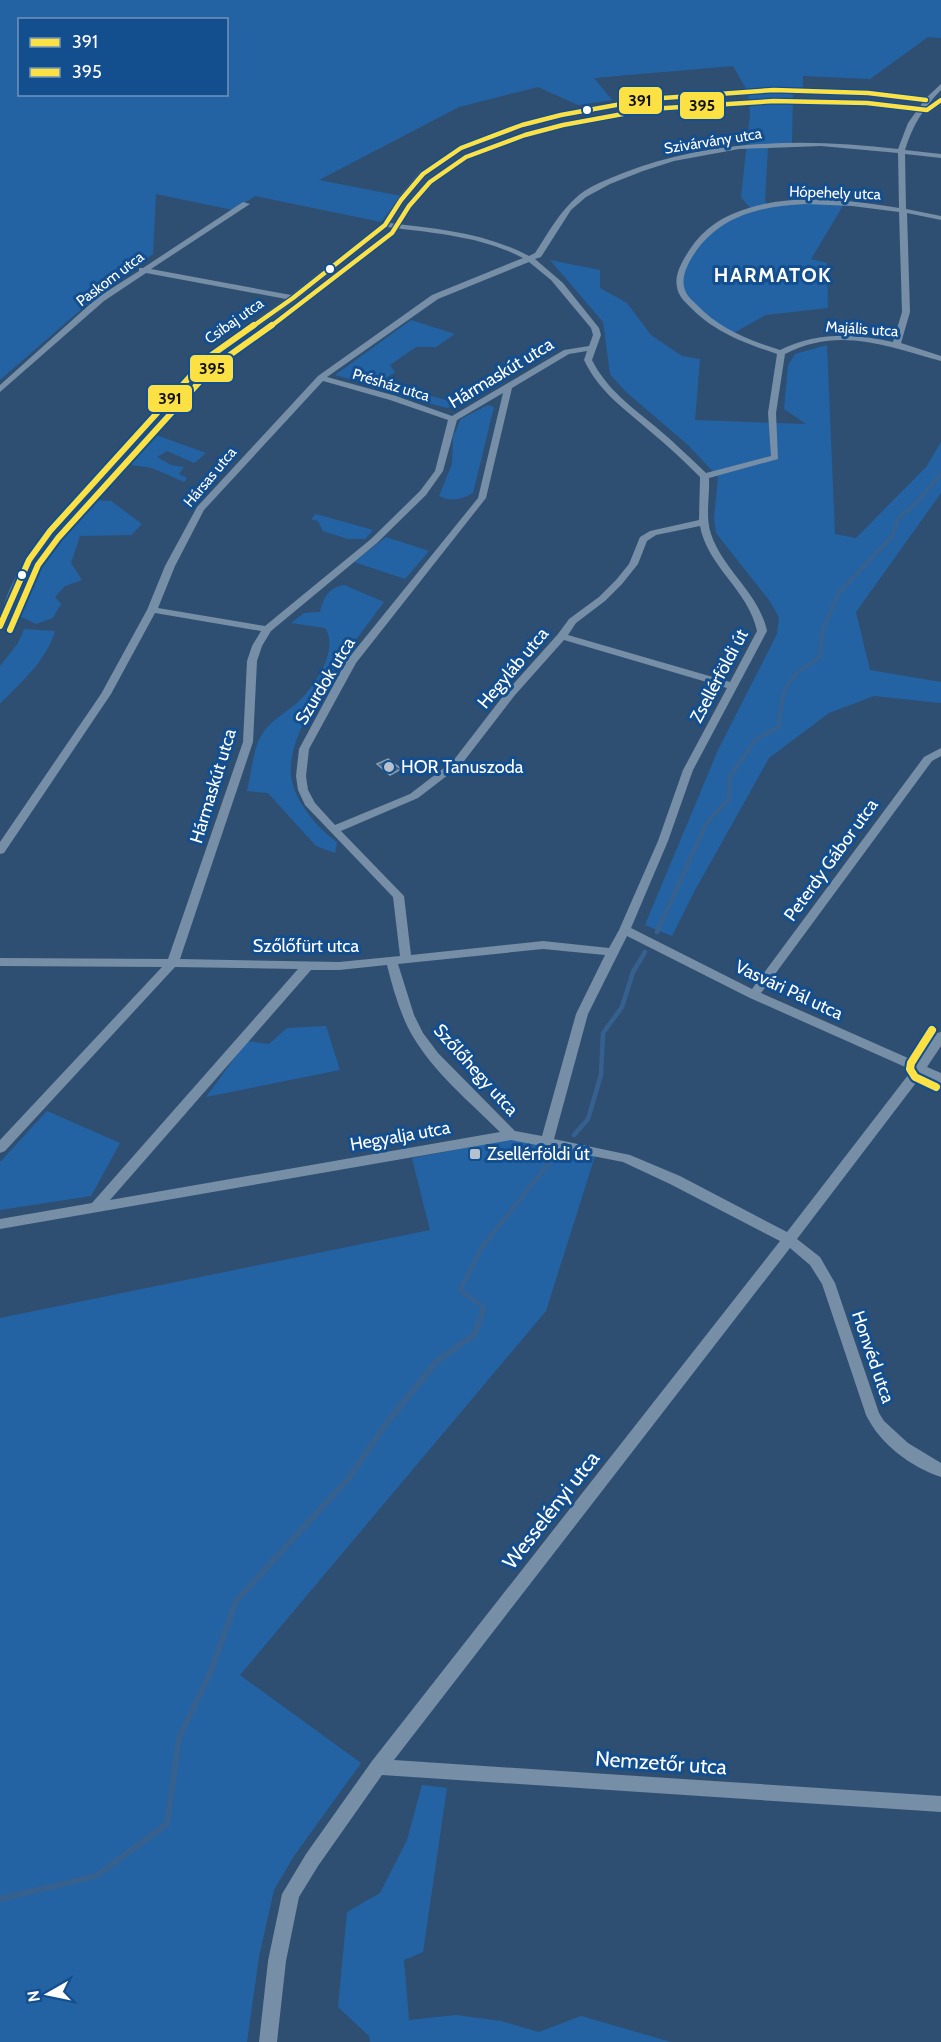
<svg xmlns="http://www.w3.org/2000/svg" width="941" height="2042" viewBox="0 0 941 2042" font-family="Cabin,sans-serif">
	<style>
		.green { fill: #2363a4; fill-rule: evenodd }
		.lines { fill: none; stroke-linecap: round; stroke-linejoin: round }
		.stream-far2 { stroke: #36618f; stroke-width: 4 }
		.stream-far1 { stroke: #36618f; stroke-width: 4.5 }
		.stream { stroke: #36618f; stroke-width: 6 }
		.building { fill: #4a6480; stroke: #8b9fb4; stroke-width: 1.5 }
		.street { fill: #768ea6; fill-rule: evenodd }
		.bus-1-far1-casing { stroke: #134e8e; stroke-width: 7 }
		.bus-1-casing { stroke: #134e8e; stroke-width: 10 }
		.bus-2-far2-casing { stroke: #134e8e; stroke-width: 7 }
		.bus-2-far1-casing { stroke: #134e8e; stroke-width: 10 }
		.bus-2-casing { stroke: #134e8e; stroke-width: 12 }
		.bus-1-far1 { stroke: #fbe143; stroke-width: 4.5 }
		.bus-1 { stroke: #fbe143; stroke-width: 6 }
		.bus-2-far2 { stroke: #fbe143; stroke-width: 4.5 }
		.bus-2-far1 { stroke: #fbe143; stroke-width: 6 }
		.bus-2 { stroke: #fbe143; stroke-width: 8 }
		.bus-dot { fill: #fff; stroke: #134e8e; stroke-width: 2 }
		.poi-dot { fill: #b6c1ce; stroke: #134e8e; stroke-width: 2 }
		.labels { text-anchor: middle; stroke-width: 6; stroke-linejoin: round; paint-order: stroke }
		.far-street-label { font-size: 15px; fill: #fff; stroke: #134e8e }
		.street-label { font-size: 18px; fill: #fff; stroke: #134e8e }
		.poi-label { font-size: 18px; fill: #fff; stroke: #134e8e; text-anchor: start }
		.far-district-label { font-size: 20px; font-weight: bold; letter-spacing: 1.5px; fill: #fff; stroke: #134e8e }
		.near-street-label { font-size: 21px; fill: #fff; stroke: #134e8e }
		.line-badge { stroke: #134e8e; stroke-width: 2 }
		.pale-badge-label { font-size: 16px; text-anchor: middle; font-weight: bold; fill: #111 }
	</style>
	<rect width="100%" height="100%" fill="#2f4f72"/>
	<path class="green" d="M0,0h941v38l-13,-1 -58,42 -67,-3v15l-45,1 35,1 -1,50 -24,3 -3,54 2,6 44,-3 33,1 -33,55 16,4 1,45 -62,7 -36,20 -33,-24 -14,-18v-26l28,-40 41,-17 -11,-13 9,-83 -2,-22 -15,-26 -139,12 18,22 -34,5 -40,-18 -79,20 -140,73 82,16 -20,26 -126,-26 -22,14 -77,-16 -3,60 -53,39 -100,87zM20,20h206v74h-206z
		M550,260l50,10v18l27,15 24,32 31,21 18,3 -5,61 111,4 -22,-15 4,-44 7,-11 32,-9 8,189 21,4 70,-71 15,-25v51l-85,119 14,58 71,12v21l-67,-7 -45,17 -60,45 -75,134 -22,44 -27,-11 73,-175 59,-116 2,-17 -10,-17 -53,-67 -2,-15 4,-41 -30,-32 -62,-53 -16,-18 -7,-52z
		M411,320l44,14 -19,13h-20l-26,18 5,7 -20,14 -40,-11z
		M412,391l45,12 -10,5 -48,-13z
		M488,405l6,2 -21,86c-12,7 -22,9 -34,3l13,-32 1,-27 8,-18z
		M156,435l50,18 -12,10 -27,-12 -10,6 14,8 13,2 -5,7 8,4 -3,4 -32,-14 -26,-4z
		M91,500l20,1 31,23 -11,11 -51,1 -9,27 11,17 -17,6 -10,11 6,7 -8,14 -17,6 -15,-7c0,-45 41,-87 70,-117z
		M316,514l57,16 -8,9h-17l-25,-8 -5,-10 -7,-2z
		M386,537l43,14 -24,28 -51,-17z
		M344,585l40,17c-29,40 -98,123 -93,174 3,25 27,53 46,66l-2,11 -19,-7 -48,-53 -21,-2c4,-15 6,-42 14,-55 8,-15 25,-23 37,-34 16,-15 42,-52 27,-74l-34,-5 13,-10 16,-1c4,-15 8,-24 24,-27z
		M24,629l31,2c-8,29 -34,51 -55,73v-38l18,-23z
		M326,1026l14,44 -134,27 41,-56 22,3 18,-16z
		M47,1111l73,32 -29,53 -91,14v-48z
		M507,1140l40,1 48,15 -49,155 -306,364 121,88 -67,93 -20,34 -15,67 -12,85h-247v-724l430,-88 -18,-72z
		M422,1785l25,3 -24,164 -19,8 5,60 47,-5 45,6 38,11 42,-16 90,26h-301l-1,-6 -31,-29 9,-95 33,-19 27,-53z"/>
	<g class="lines">
		<path class="stream-far2" d="M746,754l10,-15 23,-12c2,-37 7,-52 41,-69l2,-26 17,-40 53,-55 6,-18 20,-18 23,-27"/>
		<path class="stream-far1" d="M657,932l49,-108 23,-25 1,-23 17,-24
			M574,1135l14,-16 13,-44 2,-42 19,-26 11,-35 12,-20
			M483,1312l1,-4 -24,-18 22,-43 71,-89"/>
		<path class="stream" d="M0,1899l96,-23 71,-52 12,-86 32,-67 25,-70 113,-123 36,-53 51,-63 39,-28 8,-23"/>
	</g>
	<path class="building" d="M388,759l13,10 -11,6 -13,-11z"/>
	<g class="lines">
		<path class="street" d="M941,84v6c-17,17 -29,36 -36,60l36,4v4l-36,-4 1,55 35,7v4l-34,-7 3,99 -9,31 40,13v5c-54,-15 -102,-35 -156,-7l-9,59 2,46 -69,19c1,18 -4,38 2,56 12,36 48,59 56,97l-74,139 -25,71 -37,87 121,61 172,-232 17,-9v8l-9,5 -171,232 156,69 20,-29 4,-1v14l-14,21 14,6v10l-19,-8 -125,164 23,18 15,26 44,130 5,8 24,22 33,20v14c-30,-10 -61,-33 -75,-62l-44,-131 -12,-19 -20,-17 -396,512 547,36v16l-559,-37 -64,91 -19,31 -13,64 -9,81h-18l9,-81 14,-67 24,-40 66,-93 408,-520 -110,-57 -47,-22 -112,-22 -511,89v-10l92,-16 206,-234 -123,-2 -170,184 -5,2v-13l162,-173 -162,-1v-8l168,1 75,-217 4,-81 5,-15 9,-15 -106,-18 -44,81 -107,159 -4,1v-12l101,-148 46,-84 18,-44 32,-59 121,-131 114,-81 91,-37c-42,-22 -90,-25 -136,-31l-91,73 -87,61 -156,172 -19,27 -29,66 -5,3c0,-33 28,-74 47,-100l156,-172 83,-58 -140,-26 -42,28 -104,91v-7l98,-88 41,-26v-3h4l100,-66 7,2 -99,65 140,26 91,-71 16,-26 22,-26 39,-25 61,-23 41,-11 88,-16 125,-9 94,3 58,7zM774,92l94,3 55,7 -15,21 -10,26c-92,-11 -187,-10 -275,24 -14,6 -32,12 -44,22 -19,16 -31,38 -44,58l-6,3c-43,-23 -91,-27 -139,-33 10,-16 21,-34 35,-47 20,-19 46,-30 72,-39 88,-34 183,-38 277,-45zM821,146l77,7 1,55c-49,-8 -102,-15 -150,0 -25,7 -45,20 -59,41 -7,11 -16,25 -13,38 1,8 7,14 12,19 25,26 55,37 88,48l-9,59 3,43 -65,17c-16,-15 -32,-31 -49,-45 -25,-21 -50,-38 -65,-68l9,-25 -2,-7 -36,-45 -28,-24 6,-2 30,-47 15,-13 24,-13 33,-13 31,-10 65,-12zM806,204l46,2 47,6 3,100 -9,30c-38,-9 -77,-10 -113,8 -31,-10 -61,-21 -84,-46 -4,-4 -9,-8 -11,-14 -4,-11 1,-22 6,-31 25,-43 69,-53 115,-55zM529,262l22,18 40,48 2,7 -4,11 -25,4 -112,66 -56,-20 -69,-19 111,-78zM587,351l-3,9c15,32 41,49 67,72 17,14 33,29 49,45l-1,43 -49,11 -10,6 -11,27 -13,16 -17,17 -30,22 -11,15 -51,57 -54,70 -43,33 -75,31 -20,-22 -7,-13 -2,-14 3,-27 47,-86 130,-165 26,-110 57,-34zM323,381l67,19 58,20 -13,51 -15,20 -49,48 -106,87 -107,-18 17,-42 29,-56zM503,393l-25,105 -131,162 -48,89 -3,27 2,14 7,15 88,92 7,59 -61,6 -159,-3 73,-217 4,-81 5,-15 9,-15 106,-88 49,-48 17,-24 14,-51zM700,526c7,40 49,65 57,105l-27,51 -162,-47 8,-12 29,-22 17,-17 16,-20 9,-23 9,-6zM564,640l163,48 -44,82 -25,71 -39,89 -10,18 -66,-7 -132,14 -7,-59 -63,-65 77,-33 43,-33 54,-70zM627,936l123,62 162,72 -125,162 -107,-56 -50,-21 -76,-16 34,-125zM543,949l62,6 -29,59 -34,122 -27,-5 -77,-78 -15,-20 -9,-18 -16,-51zM387,965c6,24 13,49 25,70 22,38 58,67 88,97l-390,68 201,-230h28z"/>
		<g class="bus-1-far1-casing">
			<path id="bus-1-far1" d="M252,327l41,-29 92,-73 16,-25 22,-26 38,-26 61,-23 39,-10 88,-16 125,-9 94,3 58,7"/>
		</g>
		<g class="bus-1-casing">
			<path id="bus-1" d="M0,626l29,-66 21,-29 156,-172 48,-34"/>
		</g>
		<g class="bus-2-far2-casing">
			<path id="bus-2-far2" d="M270,327l122,-94 17,-27 21,-24 36,-25 59,-22 38,-10 87,-16 124,-8 93,2 60,7 14,-10"/>
		</g>
		<g class="bus-2-far1-casing">
			<path id="bus-2-far1" d="M10,630l28,-65 20,-27 155,-171 59,-42"/>
		</g>
		<g class="bus-2-casing">
			<path id="bus-2" d="M932,1030l-21,33 -1,6 5,8 21,10"/>
		</g>
		<use href="#bus-1-far1" class="bus-1-far1"/>
		<use href="#bus-1" class="bus-1"/>
		<use href="#bus-2-far2" class="bus-2-far2"/>
		<use href="#bus-2-far1" class="bus-2-far1"/>
		<use href="#bus-2" class="bus-2"/>
	</g>
	<g class="bus-dot">
		<circle cx="587" cy="110" r="5"/>
		<circle cx="330" cy="269" r="5"/>
		<circle cx="22" cy="575" r="5"/>
	</g>
	<g class="poi-dot">
		<circle cx="389" cy="767" r="6"/>
		<rect x="469" y="1148" width="12" height="12" rx="3"/>
	</g>
	<g class="labels">
		<g class="far-street-label">
			<text transform="translate(713 141) rotate(-9)" y="5">Szivárvány utca</text>
			<text transform="translate(835 193) rotate(2)" y="5">Hópehely utca</text>
			<text transform="translate(110 279) rotate(-37)" y="5">Paskom utca</text>
			<text transform="translate(234 321) rotate(-35)" y="5">Csibaj utca</text>
			<text transform="translate(862 329) rotate(4)" y="5">Majális utca</text>
			<text transform="translate(391 385) rotate(17)" y="5">Présház utca</text>
			<text transform="translate(210 477) rotate(-50)" y="5">Hársas utca</text>
		</g>
		<g class="street-label">
			<text transform="translate(501 373) rotate(-31)" y="6">Hármaskút utca</text>
			<text transform="translate(513 668) rotate(-50)" y="6">Hegyláb utca</text>
			<text transform="translate(719 676) rotate(-62)" y="6">Zsellérföldi út</text>
			<text transform="translate(325 681) rotate(-59)" y="6">Szurdok utca</text>
			<text transform="translate(213 786) rotate(-73)" y="6">Hármaskút utca</text>
			<text transform="translate(831 860) rotate(-54)" y="6">Peterdy Gábor utca</text>
			<text x="306" y="952">Szőlőfürt utca</text>
			<text transform="translate(789 990) rotate(25)" y="6">Vasvári Pál utca</text>
			<text transform="translate(476 1070) rotate(48)" y="6">Szőlőhegy utca</text>
			<text transform="translate(400 1136) rotate(-10)" y="6">Hegyalja utca</text>
			<text transform="translate(873 1357) rotate(71)" y="6">Honvéd utca</text>
		</g>
		<g class="poi-label">
			<text x="401" y="773">HOR Tanuszoda</text>
			<text x="487" y="1160">Zsellérföldi út</text>
		</g>
		<g class="far-district-label">
			<text x="773" y="282">HARMATOK</text>
		</g>
		<g class="near-street-label">
			<text transform="translate(551 1510) rotate(-52)" y="7">Wesselényi utca</text>
			<text transform="translate(661 1763) rotate(4)" y="7">Nemzetőr utca</text>
		</g>
	</g>
	<g class="line-badge">
		<rect x="618" y="86" width="45" height="29" rx="6" fill="#fbe143"/>
		<rect x="679" y="91" width="46" height="29" rx="6" fill="#fbe143"/>
		<rect x="189" y="354" width="45" height="29" rx="6" fill="#fbe143"/>
		<rect x="147" y="384" width="46" height="29" rx="6" fill="#fbe143"/>
	</g>
	<g class="pale-badge-label">
		<text x="640" y="106">391</text>
		<text x="702" y="111">395</text>
		<text x="212" y="374">395</text>
		<text x="170" y="404">391</text>
	</g>
	<rect x="18" y="18" width="210" height="78" fill="#134e8e" stroke="#7195bb" stroke-width="1.5"/>
	<rect x="30" y="38" width="30" height="9" fill="#fbe143" stroke="#7195bb" stroke-width="1.5"/>
	<text x="72" y="48" font-size="18" fill="#ffffff">391</text>
	<rect x="30" y="68" width="30" height="9" fill="#fbe143" stroke="#7195bb" stroke-width="1.5"/>
	<text x="72" y="78" font-size="18" fill="#ffffff">395</text>
	<g transform="translate(48 1994) rotate(261)" stroke="#134e8e" stroke-width="4.5" paint-order="stroke">
	<path d="M0-4.5L10 22L0 15L-10 22Z" fill="#ffffff"/>
	<text y="-9" font-size="16" font-weight="bold" text-anchor="middle" fill="#ffffff">N</text>
	</g>
</svg>
